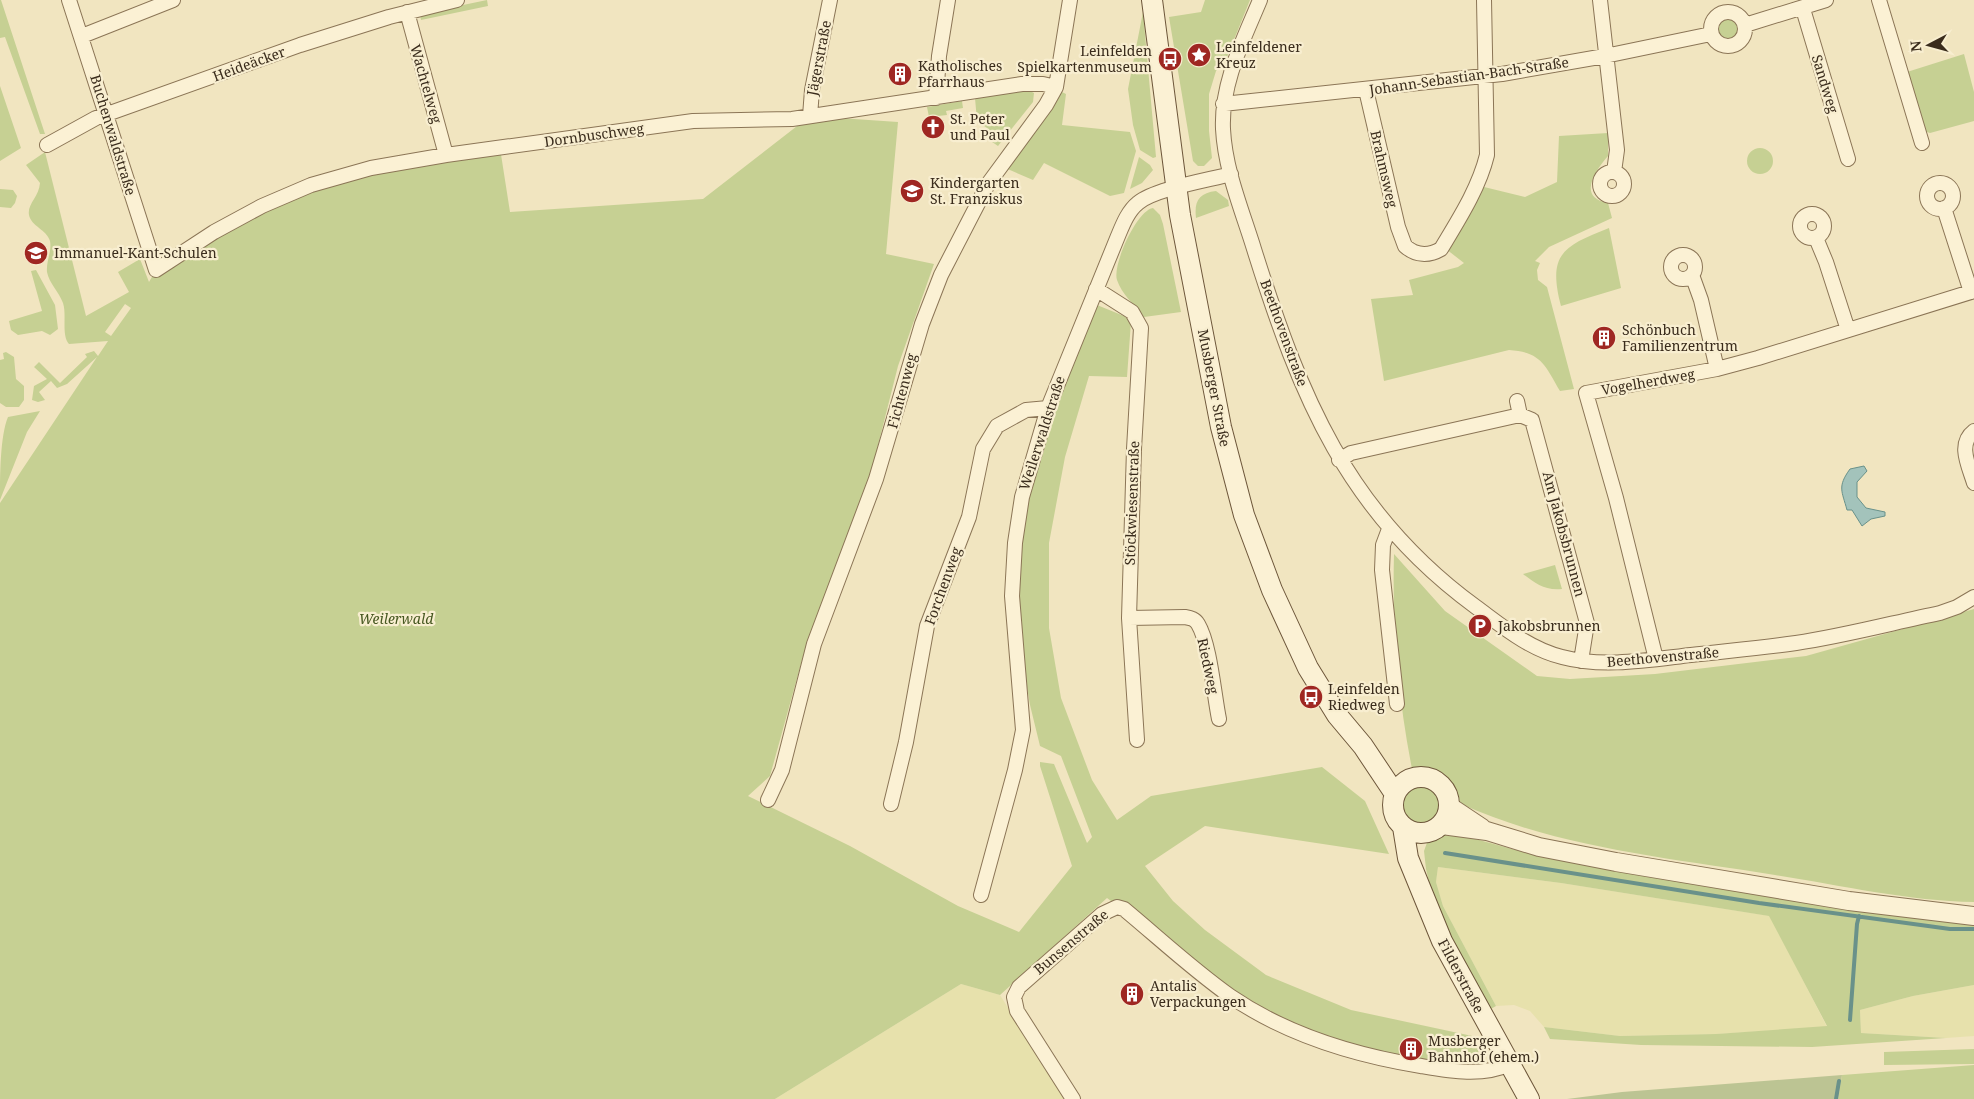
<svg xmlns="http://www.w3.org/2000/svg" width="1974" height="1099" viewBox="0 0 1974 1099" font-family="'Noto Serif',serif">
	<style>
		.farmland { fill: #e7e1ac }
		.green { fill: #c6d093; fill-rule: evenodd }
		.cemetery { fill: #bcc493 }
		.water { fill: #a3c3bb; stroke: #69918a }
		.lines { fill: none; stroke-linecap: round; stroke-linejoin: round }
		.stream { stroke: #69918a; stroke-width: 4 }
		.minor-casing { stroke: #8b7556; stroke-width: 16 }
		.tertiary-casing { stroke: #8b7556; stroke-width: 20 }
		.secondary-casing { stroke: #6d563a; stroke-width: 22 }
		.minor { stroke: #fbf1d4; stroke-width: 14 }
		.tertiary { stroke: #fbf1d4; stroke-width: 18 }
		.secondary { stroke: #fbf1d4; stroke-width: 20 }
		.labels { text-anchor: middle; stroke-width: 4.5; stroke-linejoin: round; paint-order: stroke }
		.poi-label { font-size: 14px; fill: #3a2c1c; stroke: #f8eed0; text-anchor: start }
		.street-label { font-size: 14px; fill: #3a2c1c; stroke: #f8eed0 }
		.park-label { font-size: 14px; font-style: italic; fill: #475821; stroke: #f8eed0 }
	</style>
	<rect width="100%" height="100%" fill="#f1e5c0"/>
	<path class="farmland" d="M1438,867l123,16 209,33 57,111 -111,7 -96,2 -76,-9 -14,-16 -16,-6 -18,1 -53,-100 -7,-24z
		M961,984l39,11 65,104h-290z
		M1974,985v51l-28,2 -85,-5 -1,-23 53,-14z"/>
	<path class="green" d="M0,0h1l44,134h-5l-35,-97 -5,1z
		M487,0l1,6 -67,14 -1,-6z
		M1205,0h45l-25,62 -9,9 -7,23v37l3,27 -8,8h-6l-5,-5 -24,-144 32,-5z
		M1143,12l13,145 -3,1 -13,-8 -7,-25 -5,-36z
		M1718 29a10 10 0 1 1 20 0a10 10 0 1 1-20 0Z
		M1964,54l10,38v29l-44,12 -6,-2 -17,-59z
		M0,86l21,62 -21,13z
		M1028,90l6,3 -1,9 -35,44 -16,-11 5,-7 -10,-7 -2,-23z
		M1060,91l6,3 -4,31 68,7 6,19 -12,42 -14,3 -66,-33 -11,17 -30,-13z
		M962,101l1,7 -17,3 1,4 -18,2 -2,-10z
		M810,116l88,6 -12,132 48,10 -36,102 -30,119 -64,168 -34,123 -22,20 102,50 108,60 61,26 53,-66 -32,-100v-4l14,2 33,79 5,-6 -31,-81 -21,-10 -10,-41 -13,-78 2,-89 23,-94 21,-59 34,-80 27,11 7,6 -4,55 -38,-1 -24,81 -16,86v85l12,70 31,82 25,40 34,-24 171,-29 43,34 24,53 -184,-28 -60,40 28,35 32,29 61,45 85,35 126,27 3,35 -73,-8 -136,-44 -164,-122 -107,97 -39,-11 -186,115h-775v-596l97,-146 -30,27 -10,4 -6,-7 -12,11 6,8 -7,2 -6,-2 2,-14 13,-7 -13,-12 5,-5 21,21 27,-26 -2,-3 9,-3 4,5 10,-15 -39,3c-8,-9 -2,-29 -6,-41 -4,-11 -14,-20 -16,-31 -1,-11 5,-20 3,-31 -3,-11 -19,-15 -21,-26 -2,-11 10,-18 11,-32l-14,-18 19,-13 41,164 43,-24 -11,-20 22,-13 9,23 7,-12 155,-85 189,-37 10,64 193,-13zM125,304l6,4 -20,28 -6,-4z
		M1608,133v23c-12,14 -32,41 0,47l4,15 -63,29 -14,14 5,2 -3,7 1,10 9,7 27,102 -14,2c-15,-26 -19,-39 -51,-41l-125,31 -13,-82 42,-4 -4,-15 49,-13 6,-4 -18,-14 34,-63 45,11 32,-15 2,-46z
		M1747 161a13 13 0 1 1 26 0a13 13 0 1 1-26 0Z
		M1139,157l11,8 3,5 -11,13 -12,6z
		M0,189l13,1 4,6 -2,7 -4,5 -11,-1z
		M1216,191l12,9 1,6 -33,12c-2,-17 3,-25 20,-27z
		M1153,208l7,7 3,9 18,88 -37,5c-10,-13 -22,-22 -27,-37 -5,-15 20,-70 36,-72z
		M1609,228l12,60 -60,18c-14,-53 3,-60 48,-78z
		M36,270l19,35 3,24 -8,6 -8,-4 -24,4 -7,-5 -2,-9 33,-10 -11,-40z
		M6,352l8,5 2,22 8,7v14l-5,7h-13l-6,-4v-43l4,-1 -1,-6z
		M40,411l-13,21 -27,68c0,-23 0,-64 8,-83z
		M1394,554l51,57 92,65 33,3 85,-5 151,-18 168,-47v293c-66,-1 -134,-17 -199,-27 -105,-17 -216,-27 -314,-71 -10,-29 -17,-38 -49,-35 -14,-72 -20,-143 -18,-215z
		M1555,565l7,24c-17,2 -27,-6 -39,-15z
		M1402 804a19 19 0 1 1 38 0a19 19 0 1 1-38 0Z
		M1450,832l62,17 132,27 330,46v63l-61,11 -53,14 1,23 85,5 -134,9 -171,-2 -91,-6 -6,-12 76,9 96,-2 111,-8 -58,-110 -208,-33 -123,-16 -2,15 7,24 53,100 -7,4 -55,-107 -8,-34 -2,-18 4,-11 9,-5z
		M1974,1049v15l-90,1v-13z
		M1974,1065v34h-136l4,-24z"/>
	<path class="cemetery" d="M1842,1075l-4,24h-271l55,-7z"/>
	<path class="water" d="M1864,466l3,5 -10,11v15l9,11 19,4v4l-14,3 -9,7 -10,-16h-5c-5,-19 -10,-23 3,-41z"/>
	<g class="lines">
		<path class="stream" d="M1445,853l314,50 191,26h24
			M1850,1020l7,-96 2,-8
			M1836,1099l3,-18"/>
		<g class="minor-casing">
			<path id="minor" d="M69,0l87,270 58,-38 48,-26 49,-21 60,-17 75,-13 247,-34 99,-2 230,-35h21l13,3
				M1260,0c-17,41 -39,83 -37,129 2,41 19,81 31,120 46,147 93,264 222,358 26,19 53,42 86,50 41,11 86,3 129,-2 35,-4 70,-7 105,-12 48,-7 96,-20 144,-30l17,-6 17,-10
				M1600,0l17,150 -3,22
				M1879,0l43,143
				M1803,9l45,150
				M407,12l39,143
				M1711 29a17 17 0 1 1 34 0a17 17 0 1 1-34 0Z
				M1745,25l81,-25
				M82,36l91,-36
				M1366,90l32,137 7,19c11,10 24,10 36,3 18,-30 38,-61 46,-94l-3,-155
				M936,98l3,-42 9,-56
				M1223,104l279,-30 103,-18 106,-22
				M810,116l2,-26 18,-90
				M47,145l49,-27 204,-73 89,-28 68,-17
				M1600 184a12 12 0 1 1 24 0a12 12 0 1 1-24 0Z
				M1927 196a13 13 0 1 1 26 0a13 13 0 1 1-26 0Z
				M1944,208l27,84
				M1800 226a12 12 0 1 1 24 0a12 12 0 1 1-24 0Z
				M1816,238l10,24 22,68
				M1671 267a12 12 0 1 1 24 0a12 12 0 1 1-24 0Z
				M1692,275l9,25 16,69
				M1096,289l36,23 9,16 -7,121 -5,169 8,122
				M1517,401l3,14
				M1974,431c-17,13 -5,35 0,52
				M1339,460l12,-7 169,-38 12,5 55,203 -6,38
				M1389,529l-6,16 -1,25 15,134
				M1129,618l56,-1c6,1 10,2 13,7 12,20 16,71 21,95
				M1656,659l-40,-161 -30,-105 131,-24 41,-11 216,-67
				M768,800l14,-30 32,-126 62,-165 46,-155 19,-49 47,-91 58,-79 10,-18 14,-87
				M891,804l15,-62 21,-116 42,-109 14,-68 14,-23 29,-16 22,-2
				M981,895l34,-125 8,-40 -11,-134 3,-53 7,-46 26,-89 70,-172c5,-12 10,-25 20,-33 16,-14 71,-23 93,-29
				M1073,1099l-56,-88 -3,-14 5,-10 83,-73 15,-7 7,2c35,29 68,60 106,87 57,39 123,59 191,70 29,5 61,11 89,-2"/>
		</g>
		<g class="tertiary-casing">
			<path id="tertiary" d="M1449,806l33,22
				M1442,825l45,6 52,16 77,15 233,39 125,15"/>
		</g>
		<g class="secondary-casing">
			<path id="secondary" d="M1152,0l28,215 41,212 23,88 28,75 36,78 29,47 26,31 32,48
				M1393 805a28 28 0 1 1 56 0a28 28 0 1 1-56 0Z
				M1403,827l5,31 34,83 87,158"/>
		</g>
		<use href="#minor" class="minor"/>
		<use href="#tertiary" class="tertiary"/>
		<use href="#secondary" class="secondary"/>
	</g>
	<defs>
		<g id="sight-disc" transform="scale(1.25)"><circle r="9.5" fill="#9f2722" stroke="#f8eed0"/><path d="M0-6L1.8-2.2L6-1.7L2.9 1.2L3.7 5.4L0 3.3L-3.7 5.4L-2.9 1.2L-6-1.7L-1.8-2.2Z" fill="#fff"/></g>
		<g id="bus-disc" transform="scale(1.25)"><circle r="9.5" fill="#9f2722" stroke="#f8eed0"/><path d="M-5-6H5V4H4V6H2V4H-2V6H-4V4H-5ZM-3.5-4V0h7V-4ZM-3.5 1.2v1.5H-2V1.2ZM2 1.2v1.5H3.5V1.2Z" fill="#fff"/></g>
		<g id="building-disc" transform="scale(1.25)"><circle r="9.5" fill="#9f2722" stroke="#f8eed0"/><path d="M-4-6H4V6H1V3H-1V6H-4ZM-2.5-4.3h1.7v1.8h-1.7ZM.8-4.3h1.7v1.8H.8ZM-2.5-1h1.7V.8h-1.7ZM.8-1h1.7V.8H.8Z" fill="#fff"/></g>
		<g id="church-disc" transform="scale(1.25)"><circle r="9.5" fill="#9f2722" stroke="#f8eed0"/><path d="M-1.2-6h2.4v3.5h3.3v2.4h-3.3V6h-2.4V-.1h-3.3v-2.4h3.3Z" fill="#fff"/></g>
		<g id="school-disc" transform="scale(1.25)"><circle r="9.5" fill="#9f2722" stroke="#f8eed0"/><path d="M0-5L7-2L0 1L-7-2ZM-4 1L0 2.5L4 1V4Q0 6-4 4Z" fill="#fff"/></g>
		<g id="parking-disc" transform="scale(1.25)"><circle r="9.5" fill="#9f2722" stroke="#f8eed0"/><path d="M-3.5-5.5H1a3.5 3.5 0 0 1 0 7H-1V5.5H-3.5ZM-1-3.4V-.6H.8a1.4 1.4 0 0 0 0-2.8Z" fill="#fff"/></g>
	</defs>
	<g fill-rule="evenodd">
		<use href="#sight-disc" x="1199" y="55"/>
		<use href="#bus-disc" x="1170" y="59"/>
		<use href="#building-disc" x="900" y="74"/>
		<use href="#church-disc" x="933" y="127"/>
		<use href="#school-disc" x="912" y="191"/>
		<use href="#school-disc" x="36" y="253"/>
		<use href="#building-disc" x="1604" y="338"/>
		<use href="#parking-disc" x="1480" y="626"/>
		<use href="#bus-disc" x="1311" y="697"/>
		<use href="#building-disc" x="1132" y="994"/>
		<use href="#building-disc" x="1411" y="1049"/>
	</g>
	<g class="labels">
		<g class="poi-label">
			<text x="1216" y="52">Leinfeldener<tspan x="1216" dy="16">Kreuz</tspan></text>
			<text x="1152" y="56" text-anchor="end">Leinfelden<tspan x="1152" dy="16">Spielkartenmuseum</tspan></text>
			<text x="918" y="71">Katholisches<tspan x="918" dy="16">Pfarrhaus</tspan></text>
			<text x="950" y="124">St. Peter<tspan x="950" dy="16">und Paul</tspan></text>
			<text x="930" y="188">Kindergarten<tspan x="930" dy="16">St. Franziskus</tspan></text>
			<text x="54" y="258">Immanuel-Kant-Schulen</text>
			<text x="1622" y="335">Schönbuch<tspan x="1622" dy="16">Familienzentrum</tspan></text>
			<text x="1498" y="631">Jakobsbrunnen</text>
			<text x="1328" y="694">Leinfelden<tspan x="1328" dy="16">Riedweg</tspan></text>
			<text x="1150" y="991">Antalis<tspan x="1150" dy="16">Verpackungen</tspan></text>
			<text x="1428" y="1046">Musberger<tspan x="1428" dy="16">Bahnhof (ehem.)</tspan></text>
		</g>
		<g class="street-label">
			<text transform="translate(819 58) rotate(-79)" y="5">Jägerstraße</text>
			<text transform="translate(249 64) rotate(-20)" y="5">Heideäcker</text>
			<text transform="translate(1469 76) rotate(-8)" y="5">Johann-Sebastian-Bach-Straße</text>
			<text transform="translate(426 84) rotate(74)" y="5">Wachtelweg</text>
			<text transform="translate(1825 84) rotate(73)" y="5">Sandweg</text>
			<text transform="translate(113 135) rotate(73)" y="5">Buchenwaldstraße</text>
			<text transform="translate(594 135) rotate(-8)" y="5">Dornbuschweg</text>
			<text transform="translate(1384 169) rotate(77)" y="5">Brahmsweg</text>
			<text transform="translate(1284 333) rotate(70)" y="5">Beethovenstraße</text>
			<text transform="translate(1648 382) rotate(-10)" y="5">Vogelherdweg</text>
			<text transform="translate(1214 388) rotate(79)" y="5">Musberger Straße</text>
			<text transform="translate(902 391) rotate(-75)" y="5">Fichtenweg</text>
			<text transform="translate(1042 433) rotate(-72)" y="5">Weilerwaldstraße</text>
			<text transform="translate(1132 503) rotate(-88)" y="5">Stöckwiesenstraße</text>
			<text transform="translate(1564 534) rotate(75)" y="5">Am Jakobsbrunnen</text>
			<text transform="translate(943 586) rotate(-70)" y="5">Forchenweg</text>
			<text transform="translate(1663 657) rotate(-5)" y="5">Beethovenstraße</text>
			<text transform="translate(1208 666) rotate(78)" y="5">Riedweg</text>
			<text transform="translate(1071 942) rotate(-40)" y="5">Bunsenstraße</text>
			<text transform="translate(1461 976) rotate(62)" y="5">Filderstraße</text>
		</g>
		<g class="park-label">
			<text x="396" y="624">Weilerwald</text>
		</g>
	</g>
	<g transform="translate(1929 45) rotate(264)" stroke="#f8eed0" stroke-width="4" paint-order="stroke">
	<path d="M0-4L9 19L0 12L-9 19Z" fill="#3a2c1c"/>
	<text y="-8" font-size="14" font-weight="bold" text-anchor="middle" fill="#3a2c1c">N</text>
	</g>
</svg>
